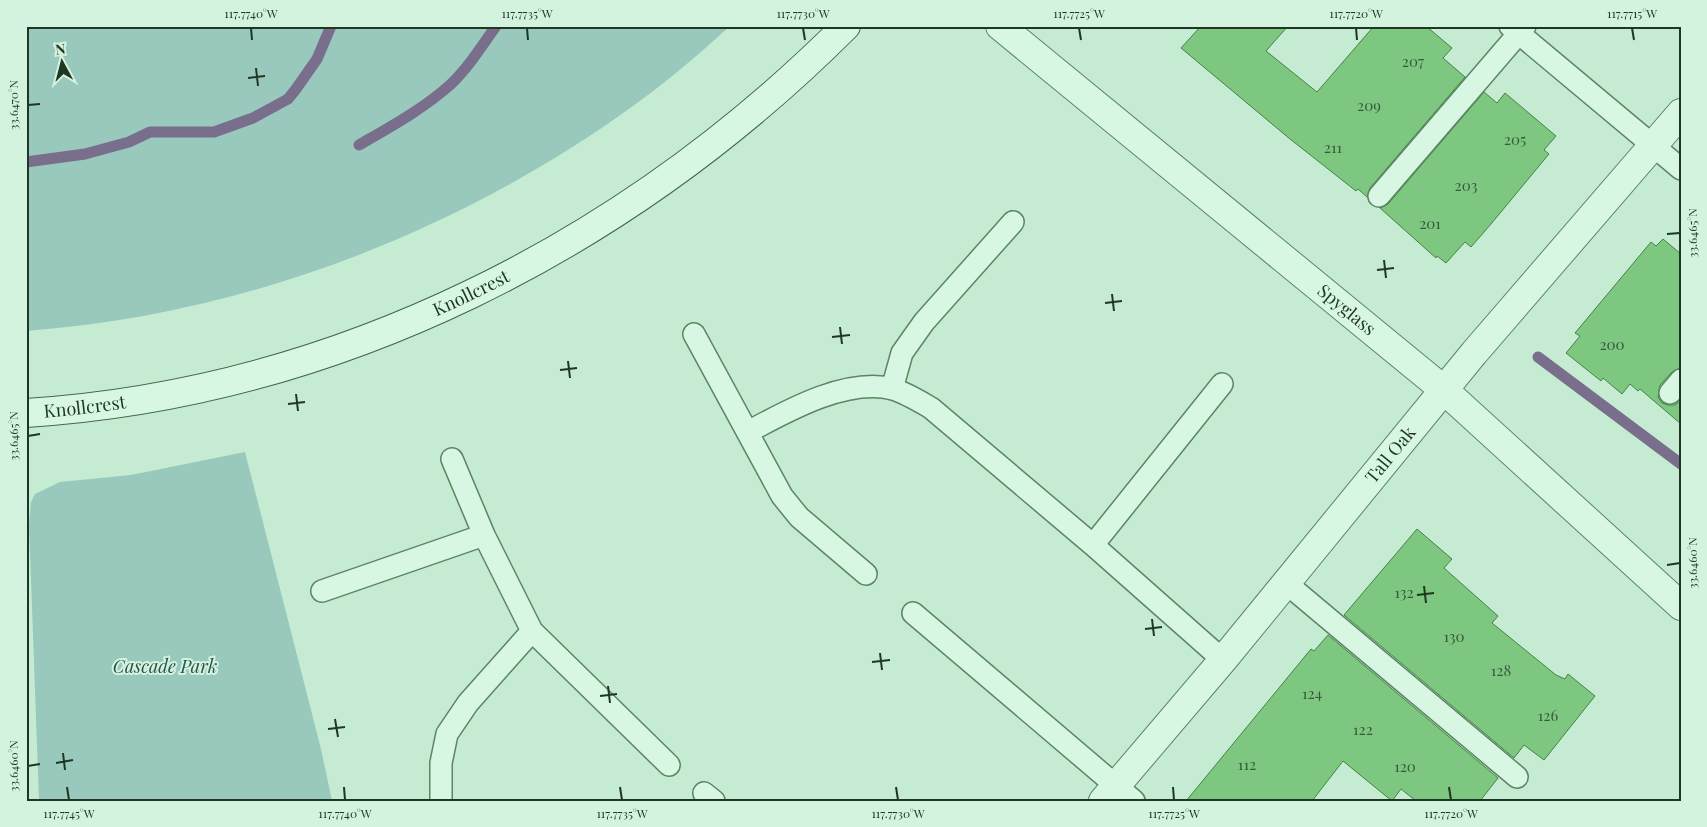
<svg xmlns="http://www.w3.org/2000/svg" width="1707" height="827" viewBox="0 0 1707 827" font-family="'Playfair Display',serif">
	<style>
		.green { fill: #99c9bd }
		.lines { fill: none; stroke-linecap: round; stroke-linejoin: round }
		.stream { stroke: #7a6e8d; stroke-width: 11 }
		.building { fill: #7dc781; stroke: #438345 }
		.lane-casing { stroke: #5c8563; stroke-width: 24 }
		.street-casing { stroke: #5c8563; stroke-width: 30 }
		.secondary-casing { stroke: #3f6745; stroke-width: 30 }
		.lane { stroke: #d8f7e2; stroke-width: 21 }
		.street { stroke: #d8f7e2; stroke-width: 28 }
		.secondary { stroke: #d8f7e2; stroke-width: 28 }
		.ticks { fill: none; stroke: #1f3622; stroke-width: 2 }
		.labels { text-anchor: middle; stroke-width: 4; stroke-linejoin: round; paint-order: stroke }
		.number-label { font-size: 15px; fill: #365a3a }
		.street-label { font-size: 18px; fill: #1f3622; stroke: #d4f3df }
		.park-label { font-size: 18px; font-style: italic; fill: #27524d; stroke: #d4f3df }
		.neatline { fill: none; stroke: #1f3622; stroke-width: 2 }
		.ticks-label { font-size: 12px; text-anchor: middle; fill: #1f3622 }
	</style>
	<rect width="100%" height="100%" fill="#c5ecd2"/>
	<path class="green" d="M26,26h704c-31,28 -63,56 -97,80 -176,127 -389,209 -607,225z
		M245,452l76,297 11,52h-293l-10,-276 2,-23 4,-8 25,-12 71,-7z"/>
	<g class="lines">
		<path class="stream" d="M359,145c31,-18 64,-36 91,-60 18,-17 32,-39 46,-59
			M26,162l59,-8 44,-12 21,-10h64l39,-14 35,-19 8,-10 21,-30 14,-33
			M1538,357l143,107"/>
	</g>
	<path class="building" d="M1201,26h87l-22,25 51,41 57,-66h52l26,22 -9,10 22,19 -95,111 -3,9 -9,-8 -2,2 -66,-52 -109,-91z
		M1484,92l13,11 8,-10 51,43 -12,14 5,4 -58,70 -20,23 -6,-5 -19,21 -9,-7 -1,2 -56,-50 8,-4z
		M1663,239l18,15v114l-9,4 -12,13 -2,12 4,6 6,2h7l6,-5v24l-41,-35 -2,2 -8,-7 -8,10 -19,-16 -2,3 -35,-28 14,-17 -5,-3 76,-91 5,4z
		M1417,529l35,30 -8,9 54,48 -6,7 64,52 9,4 3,-5 27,22 -51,64 -20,-15 -10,13 -170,-143z
		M1328,635l170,143 -18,23h-64l-15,-12 -9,12 -49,-40 -31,40h-126l125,-152 3,2z"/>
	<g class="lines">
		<g class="lane-casing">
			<path id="lane" d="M1510,26l171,143
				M1379,196l146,-170
				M694,334l88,162 17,21 67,57
				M892,389l10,-36 22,-31 89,-100
				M1670,393l11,-13
				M748,432c39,-21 99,-55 145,-43 13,4 26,12 38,19l162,137 130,115
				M452,459l32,76 48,96 137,134
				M1093,545l129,-161
				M1286,583l231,194
				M322,591l162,-56
				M913,613l221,188
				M704,793l10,8
				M441,801v-38l6,-29 21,-31 64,-72"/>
		</g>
		<g class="street-casing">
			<g id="street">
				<path id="s1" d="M1000,26l444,364 237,216"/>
				<path id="s2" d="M1103,801l120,-141 251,-307 207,-240"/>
			</g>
		</g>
		<g class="secondary-casing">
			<g id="secondary">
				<path id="s3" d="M26,413c312,-20 601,-168 820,-387"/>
			</g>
		</g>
		<use href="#lane" class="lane"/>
		<use href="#street" class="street"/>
		<use href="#secondary" class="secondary"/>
	</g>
	<path class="ticks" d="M251,28l1,12M527,28l1,12M803,28l2,12M1079,28l2,12M1356,28l1,12M1632,28l2,12M256,68l2,18M248,78l17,-2M28,105l12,-1M1667,234l13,-1M1384,260l2,18M1377,270l17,-2M1112,294l2,17M1105,303l17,-2M840,327l2,17M832,337l18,-2M568,361l2,17M560,370l17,-2M296,394l2,17M288,404l17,-2M28,436l12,-2M1667,565l13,-2M1424,586l2,17M1417,595l17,-2M1152,619l2,17M1145,629l17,-2M880,653l2,17M872,662l18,-2M608,686l2,17M600,696l17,-2M335,719l3,18M328,729l17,-2M63,753l2,17M56,763l17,-3M28,766l12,-2M67,787l2,13M344,787l1,13M620,787l2,13M896,787l2,13M1173,787l1,13M1449,787l2,13"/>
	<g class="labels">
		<g class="number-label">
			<text x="1413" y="67">207</text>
			<text x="1369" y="111">209</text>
			<text x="1515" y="145">205</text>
			<text x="1333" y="153">211</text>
			<text x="1466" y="191">203</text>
			<text x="1430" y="229">201</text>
			<text x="1612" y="350">200</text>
			<text x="1404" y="598">132</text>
			<text x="1454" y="642">130</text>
			<text x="1501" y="676">128</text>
			<text x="1312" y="699">124</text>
			<text x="1548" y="721">126</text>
			<text x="1363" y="735">122</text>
			<text x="1247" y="770">112</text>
			<text x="1405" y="772">120</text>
		</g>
		<g class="street-label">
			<text dy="6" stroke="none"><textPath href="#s3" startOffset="464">Knollcrest</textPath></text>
			<text dy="6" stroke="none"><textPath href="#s1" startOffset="448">Spyglass</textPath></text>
			<text dy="6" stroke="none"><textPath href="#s3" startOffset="59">Knollcrest</textPath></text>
			<text dy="6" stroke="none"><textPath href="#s2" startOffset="450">Tall Oak</textPath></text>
		</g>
		<g class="park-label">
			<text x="165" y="673">Cascade Park</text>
		</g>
	</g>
	<rect width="1707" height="827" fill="none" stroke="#d4f3df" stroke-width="55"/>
	<g transform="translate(62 62) rotate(353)" stroke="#d4f3df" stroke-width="4" paint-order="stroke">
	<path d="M0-4L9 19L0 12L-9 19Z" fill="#1f3622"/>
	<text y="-8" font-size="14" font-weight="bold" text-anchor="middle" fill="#1f3622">N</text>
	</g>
	<rect x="28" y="28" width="1652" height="772" class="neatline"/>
	<g class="ticks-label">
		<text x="251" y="18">117.7740°W</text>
		<text x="527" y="18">117.7735°W</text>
		<text x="803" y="18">117.7730°W</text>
		<text x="1079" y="18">117.7725°W</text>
		<text x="1356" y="18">117.7720°W</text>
		<text x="1632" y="18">117.7715°W</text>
		<text transform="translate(14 105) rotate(-90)" y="4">33.6470°N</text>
		<text transform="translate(1693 233) rotate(-90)" y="4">33.6465°N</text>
		<text transform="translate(14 436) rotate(-90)" y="4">33.6465°N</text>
		<text transform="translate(1693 563) rotate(-90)" y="4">33.6460°N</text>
		<text transform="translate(14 766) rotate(-90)" y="4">33.6460°N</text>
		<text x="69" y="818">117.7745°W</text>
		<text x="345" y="818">117.7740°W</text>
		<text x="622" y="818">117.7735°W</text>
		<text x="898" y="818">117.7730°W</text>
		<text x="1174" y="818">117.7725°W</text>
		<text x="1451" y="818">117.7720°W</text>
	</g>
</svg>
